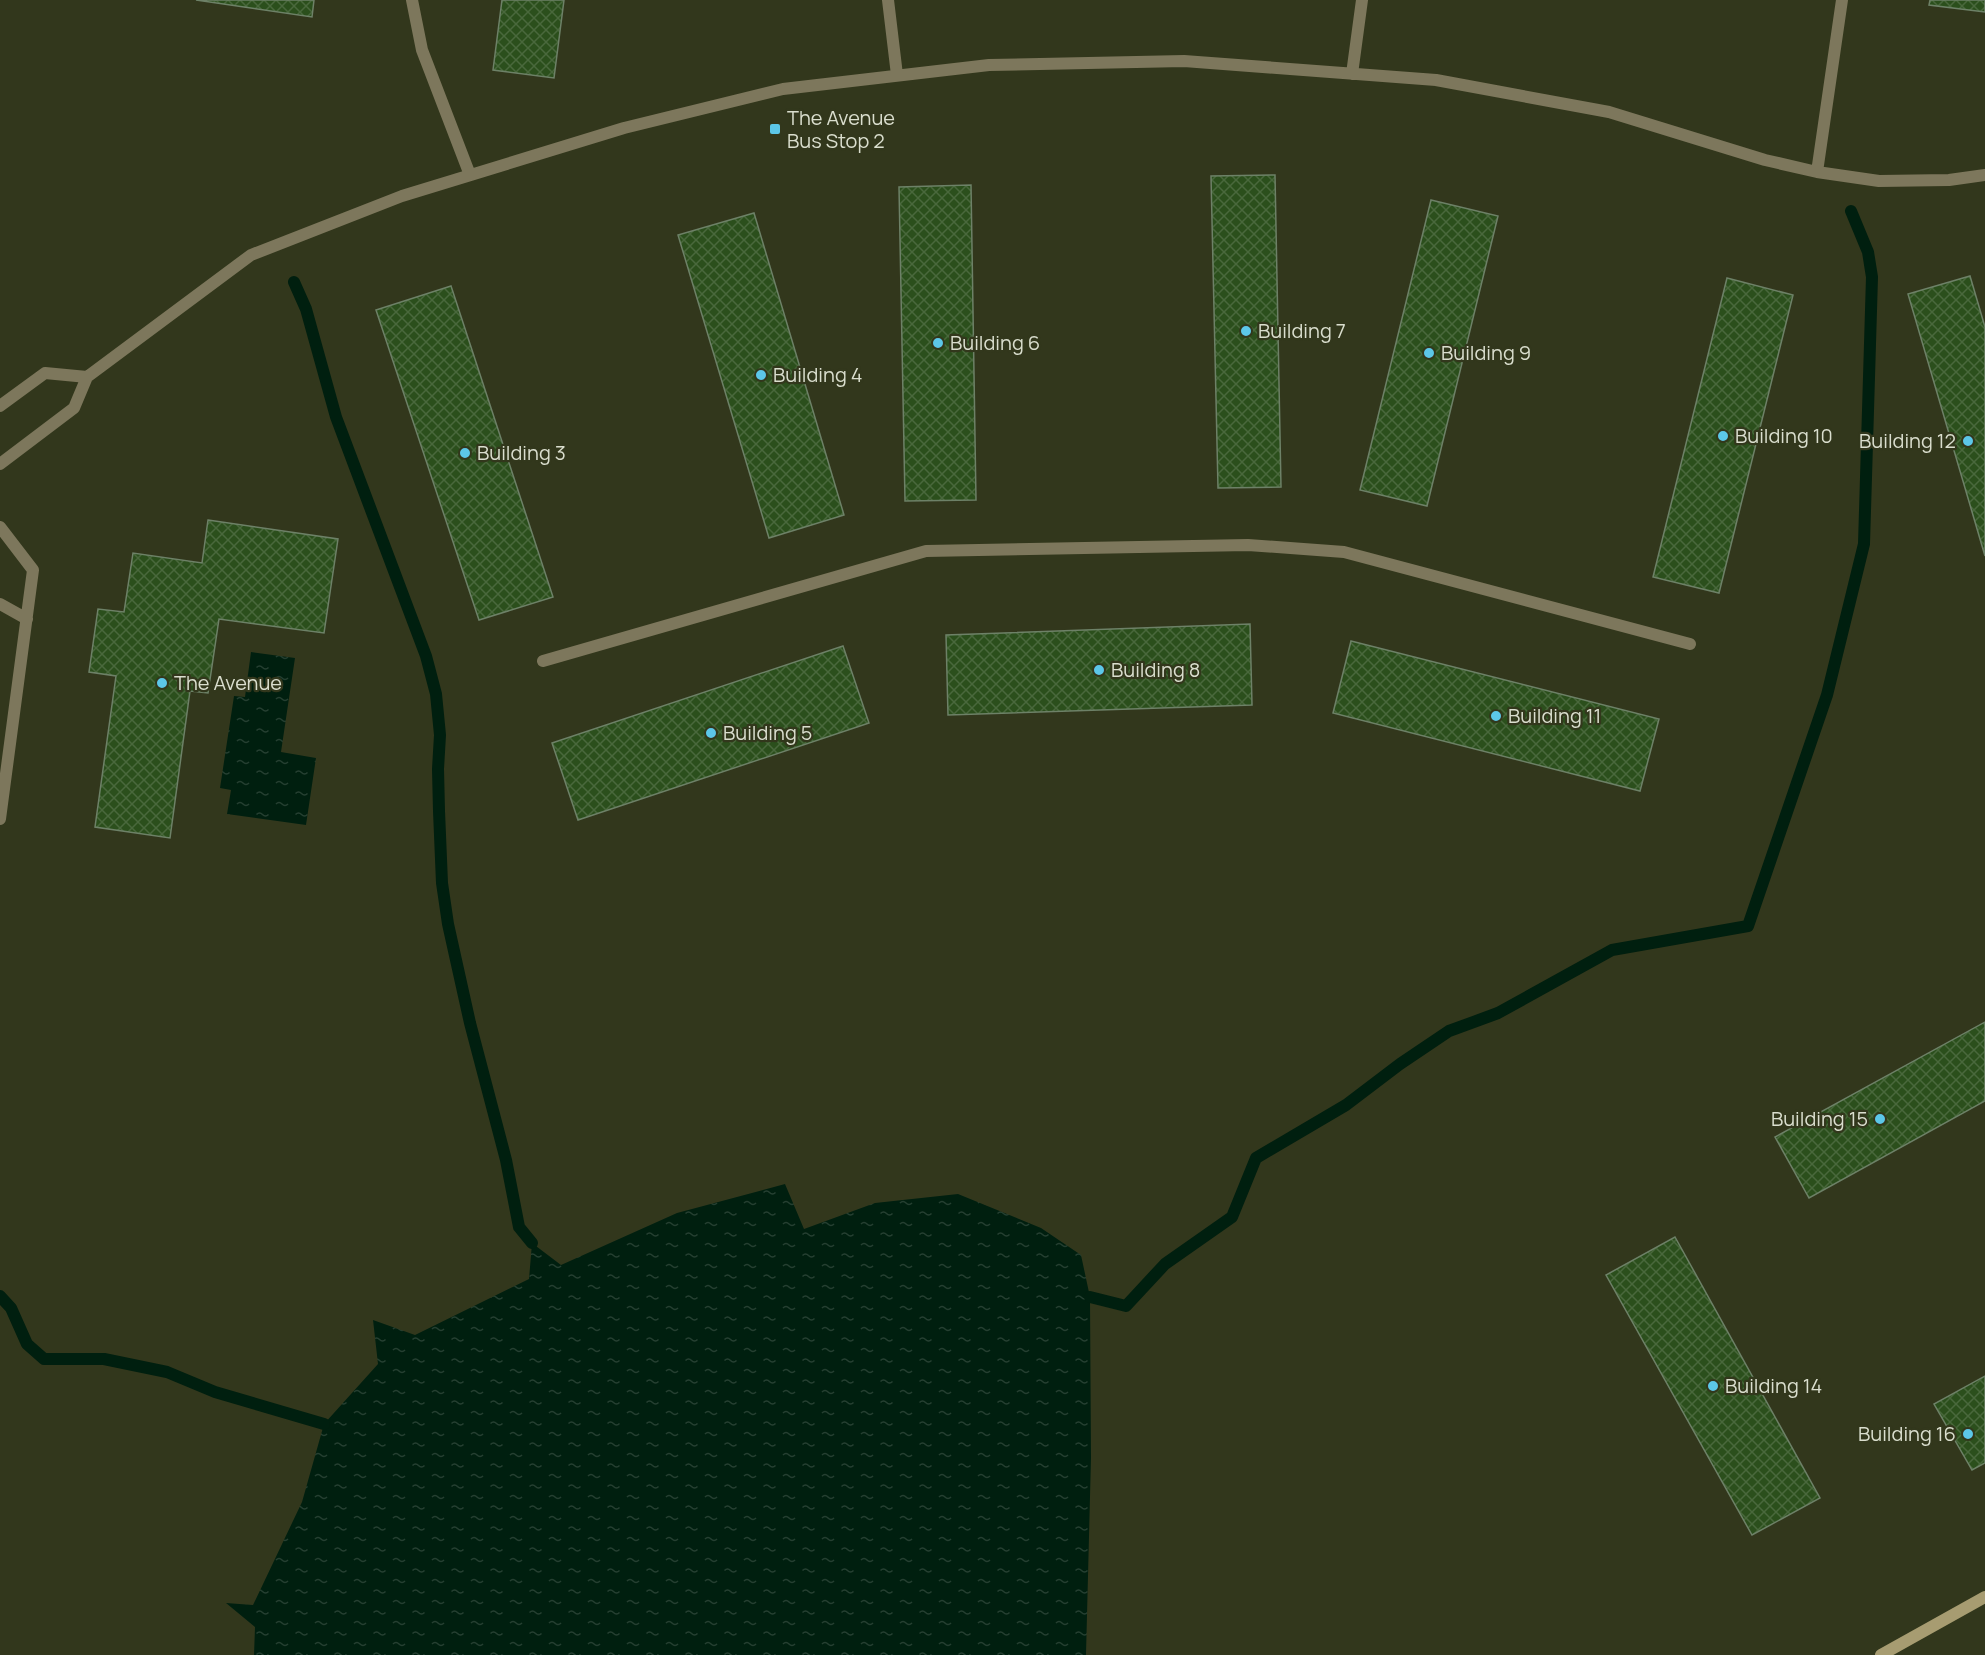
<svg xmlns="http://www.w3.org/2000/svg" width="1985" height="1655" viewBox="0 0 1985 1655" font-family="Manrope,sans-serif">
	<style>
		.water { fill: url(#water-ripples) }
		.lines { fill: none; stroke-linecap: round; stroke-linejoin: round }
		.stream { stroke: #001f0f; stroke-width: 12 }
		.building { fill: url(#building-cross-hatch); stroke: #6d8167; stroke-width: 1.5 }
		.lane { stroke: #7d775c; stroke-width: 12 }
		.secondary { stroke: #a79c71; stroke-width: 12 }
		.poi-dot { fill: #5cc7e8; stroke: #32371c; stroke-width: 2 }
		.labels { text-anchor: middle; stroke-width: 4.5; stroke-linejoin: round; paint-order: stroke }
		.poi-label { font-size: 20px; fill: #dadece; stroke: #32371c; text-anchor: start }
	</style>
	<defs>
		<pattern id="water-ripples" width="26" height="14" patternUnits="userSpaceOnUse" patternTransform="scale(1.5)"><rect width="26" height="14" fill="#001f0f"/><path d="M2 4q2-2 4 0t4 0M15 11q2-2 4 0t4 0" fill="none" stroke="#253f31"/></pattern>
		<pattern id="building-cross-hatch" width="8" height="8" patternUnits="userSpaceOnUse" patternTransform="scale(1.5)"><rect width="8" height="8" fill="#2b4f1c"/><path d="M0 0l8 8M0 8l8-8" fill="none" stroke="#49683c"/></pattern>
	</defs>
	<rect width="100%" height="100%" fill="#32371c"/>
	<path class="water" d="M251,652l44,6 -14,94 35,6 -10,67 -79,-11 4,-24 -11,-2 14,-92 11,1z
		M785,1184l19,45 71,-26 83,-9 83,34 40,27 9,42 1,161 -5,197h-832l1,-28 -29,-24 27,2 49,-103 22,-78 54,-60 -5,-44 42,15 114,-56 3,-36 29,22 116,-52z"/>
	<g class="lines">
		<path class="stream" d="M294,282l12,27 30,108 90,239 10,38 4,41 -2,34 1,42 3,72 6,41 22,99 36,137 13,67 13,16
			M0,1296l11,12 16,36 17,15h60l63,13 48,20 109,32
			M1090,1297l36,9 39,-42 67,-47 24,-59 90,-53 54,-41 49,-33 49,-18 114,-63 136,-24 79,-231 37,-151 8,-267 -4,-25 -17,-41"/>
	</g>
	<path class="building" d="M196,0h118l-2,17z
		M502,0h62l-10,78 -61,-8z
		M1930,0h55v12l-56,-7z
		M1275,175l6,312 -63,1 -7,-312z
		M971,185l5,315 -71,1 -6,-314z
		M1431,200l67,16 -71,290 -67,-16z
		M754,213l90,302 -75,23 -91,-303z
		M1970,276l15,51v229l-77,-262z
		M1727,278l66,17 -74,298 -66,-16z
		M451,286l102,311 -74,23 -103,-310z
		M208,520l130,19 -14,94 -105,-14 -11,74 -18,-2 -20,147 -75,-11 21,-151 -27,-4 9,-63 26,3 9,-59 69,10z
		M1250,624l2,81 -304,10 -2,-80z
		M1351,641l308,78 -19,72 -307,-78z
		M843,646l26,77 -291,97 -26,-77z
		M1985,1022v79l-176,97 -34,-61z
		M1675,1237l145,261 -68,37 -146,-260z
		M1985,1376v87l-13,7 -38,-66z"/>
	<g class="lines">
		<path class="lane" d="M412,0l10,50 48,125
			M888,0l9,75
			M1352,74l10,-74
			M1817,172l25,-172
			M0,406l45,-33 42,4
			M0,464l74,-56 13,-31 164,-122 151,-59 222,-68 159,-39 206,-24 195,-4 252,19 173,32 156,48 52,12 62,9 70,-1 36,-5
			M0,527l33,43 -33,249
			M0,604l27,15
			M543,661l383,-110 322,-6 96,7 346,92"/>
		<path class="secondary" d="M1881,1655l104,-58"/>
	</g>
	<g class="poi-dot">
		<rect x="769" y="123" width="12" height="12" rx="3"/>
		<circle cx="1246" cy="331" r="6"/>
		<circle cx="938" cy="343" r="6"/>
		<circle cx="1429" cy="353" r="6"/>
		<circle cx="761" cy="375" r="6"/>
		<circle cx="1723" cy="436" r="6"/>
		<circle cx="1968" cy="441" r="6"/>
		<circle cx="465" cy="453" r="6"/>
		<circle cx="1099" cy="670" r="6"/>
		<circle cx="162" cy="683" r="6"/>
		<circle cx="1496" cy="716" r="6"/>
		<circle cx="711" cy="733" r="6"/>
		<circle cx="1880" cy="1119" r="6"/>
		<circle cx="1713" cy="1386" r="6"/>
		<circle cx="1968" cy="1434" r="6"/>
	</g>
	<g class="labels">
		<g class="poi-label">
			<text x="787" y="125">The Avenue<tspan x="787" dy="23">Bus Stop 2</tspan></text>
			<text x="1258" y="338">Building 7</text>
			<text x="950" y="350">Building 6</text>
			<text x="1441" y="360">Building 9</text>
			<text x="773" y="382">Building 4</text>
			<text x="1735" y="443">Building 10</text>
			<text x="1956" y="448" text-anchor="end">Building 12</text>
			<text x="477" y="460">Building 3</text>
			<text x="1111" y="677">Building 8</text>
			<text x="174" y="690">The Avenue</text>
			<text x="1508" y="723">Building 11</text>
			<text x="723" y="740">Building 5</text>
			<text x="1868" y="1126" text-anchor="end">Building 15</text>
			<text x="1725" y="1393">Building 14</text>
			<text x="1956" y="1441" text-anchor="end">Building 16</text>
		</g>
	</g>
</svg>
